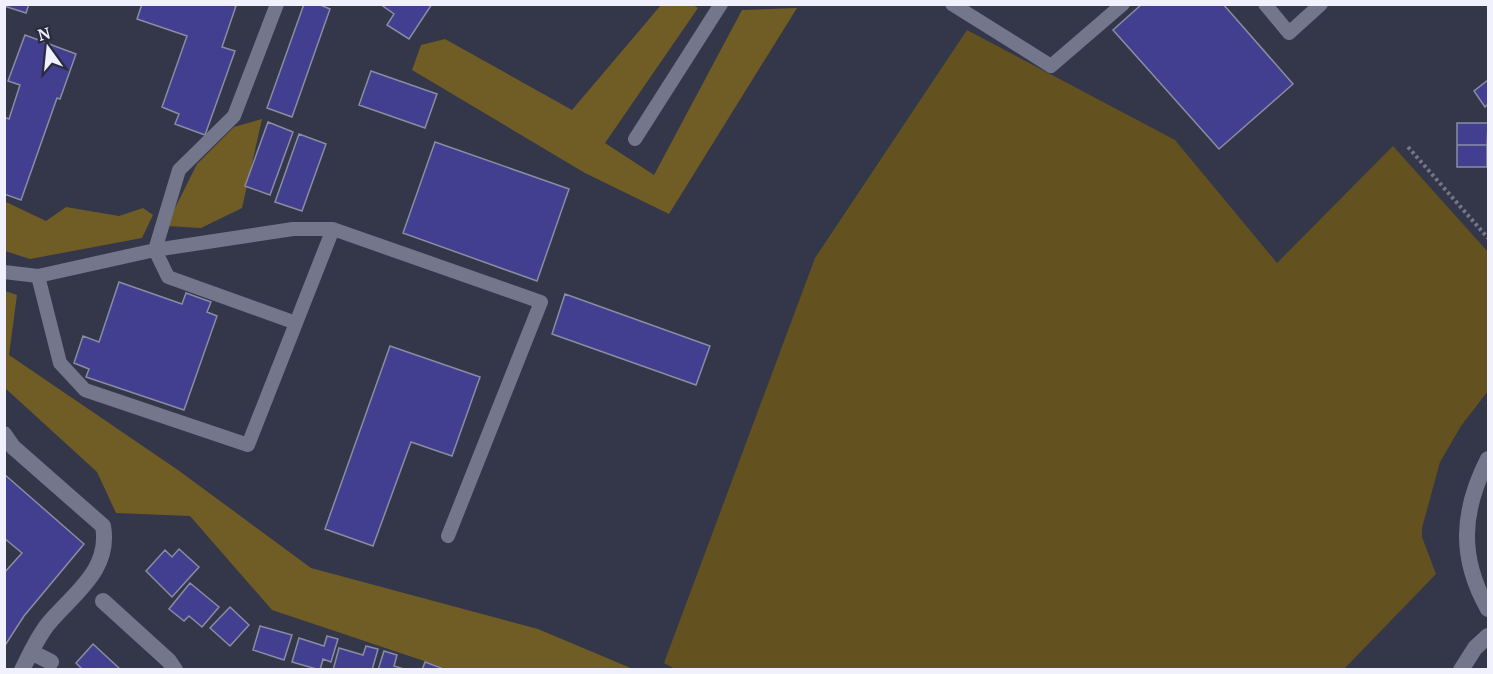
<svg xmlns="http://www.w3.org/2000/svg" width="1493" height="674" viewBox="0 0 1493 674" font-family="'PT Serif',serif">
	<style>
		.green { fill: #63521f }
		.forest { fill: #6f5d25 }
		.building { fill: #423f90; stroke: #8a8da2; stroke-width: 1.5 }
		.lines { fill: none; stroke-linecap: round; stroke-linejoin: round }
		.path { stroke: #757687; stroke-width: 4; stroke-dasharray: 3 3; stroke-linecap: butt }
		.service { stroke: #74768b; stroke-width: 14 }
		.minor { stroke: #74768b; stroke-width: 16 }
	</style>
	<rect width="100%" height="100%" fill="#343649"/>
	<path class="green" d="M967,30l208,110 102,123 116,-117 95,106v139l-27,35 -21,36 -18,66v9l14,37 -92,95 -667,1 -13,-7 151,-405z"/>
	<path class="forest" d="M661,5h32l5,3 -93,135 49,32 88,-165 55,-2 -128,206 -84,-41 -173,-103 9,-25 24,-6 127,71z
		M262,119l-20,89 -41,20 -35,-2 31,-62 37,-37z
		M4,201l42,20 20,-14 53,9 24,-8 10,7 -11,23 -112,21 -25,-8z
		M5,291l12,4 -8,60 169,115 133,98 227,61 95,40h-185l-176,-59 -82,-94 -74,-3 -19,-41 -92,-84z"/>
	<path class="building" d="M4,4h25l-3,9 -22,-7z
		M142,4h89l5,2 -14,41 13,4 -30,84 -30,-11 4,-10 -17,-7 25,-71 -50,-17z
		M304,4h14l12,5 -38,108 -25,-9z
		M380,4h52l-23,35 -22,-14 7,-11z
		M1142,4h81l70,80 -74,65 -106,-119z
		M25,35l51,19 -16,45 -3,-1 -36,102 -17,-6v-77l5,2 11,-34 -12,-4z
		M371,71l66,23 -12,34 -66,-23z
		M1488,80v24l-3,3 -11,-16z
		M268,122l25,10 -23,63 -25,-9z
		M1457,123h31l-1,22h-30z
		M299,134l27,10 -24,67 -27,-9z
		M435,142l134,47 -32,92 -134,-48z
		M1457,145h30v22h-30z
		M119,282l63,22 4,-11 25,9 -4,10 10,4 -33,94 -98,-33 3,-8 -15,-6 9,-27 16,6z
		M565,294l145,52 -14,39 -144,-51z
		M390,346l90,31 -28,79 -41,-14 -38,104 -48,-17z
		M4,474l80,70 -60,72 -20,31v-74l18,-20 -18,-15z
		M179,549l20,18 -27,30 -26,-26 19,-21 7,7z
		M190,583l29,24 -17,20 -13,-11 -5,5 -15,-12z
		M230,607l19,18 -19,21 -20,-18z
		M260,626l32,9 -8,25 -31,-10z
		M327,636l11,3 -7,23 -8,-3 -3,11 -28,-8 7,-24 25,8z
		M93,644l27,25 -1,1h-36l-7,-7z
		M366,646l12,3 -6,21h-39l6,-22 24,7z
		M384,651l13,4 -3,11 13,4h-29z
		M425,662l22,8h-25z"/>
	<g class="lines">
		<path class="path" d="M1408,147l80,91"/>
		<path class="service" d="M277,4l-43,112 -55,54 -24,80 13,27 128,46 37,-94
			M952,4l99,62 72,-62
			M1265,4l24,29 32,-29
			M635,139l86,-135
			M4,272l34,4 117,-26 138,-21h40l208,73 -93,234
			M38,276l22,87 25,27 163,55 48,-122"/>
		<path class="minor" d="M4,434l9,13 90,79c8,44 -29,67 -55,98 -11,14 -18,30 -26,46
			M1488,459c-27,53 -29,99 0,150
			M103,601l66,60 6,9
			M31,652l20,10
			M1461,670l14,-22 13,-12"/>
	</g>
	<rect width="1493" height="674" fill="none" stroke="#f0f1fd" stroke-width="12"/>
	<g transform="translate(48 48) rotate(345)" stroke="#2a2c3e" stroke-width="4.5" paint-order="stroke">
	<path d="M0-4.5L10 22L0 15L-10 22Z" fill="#f0f1fd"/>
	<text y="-9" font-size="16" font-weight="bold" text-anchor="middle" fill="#f0f1fd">N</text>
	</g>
</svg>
